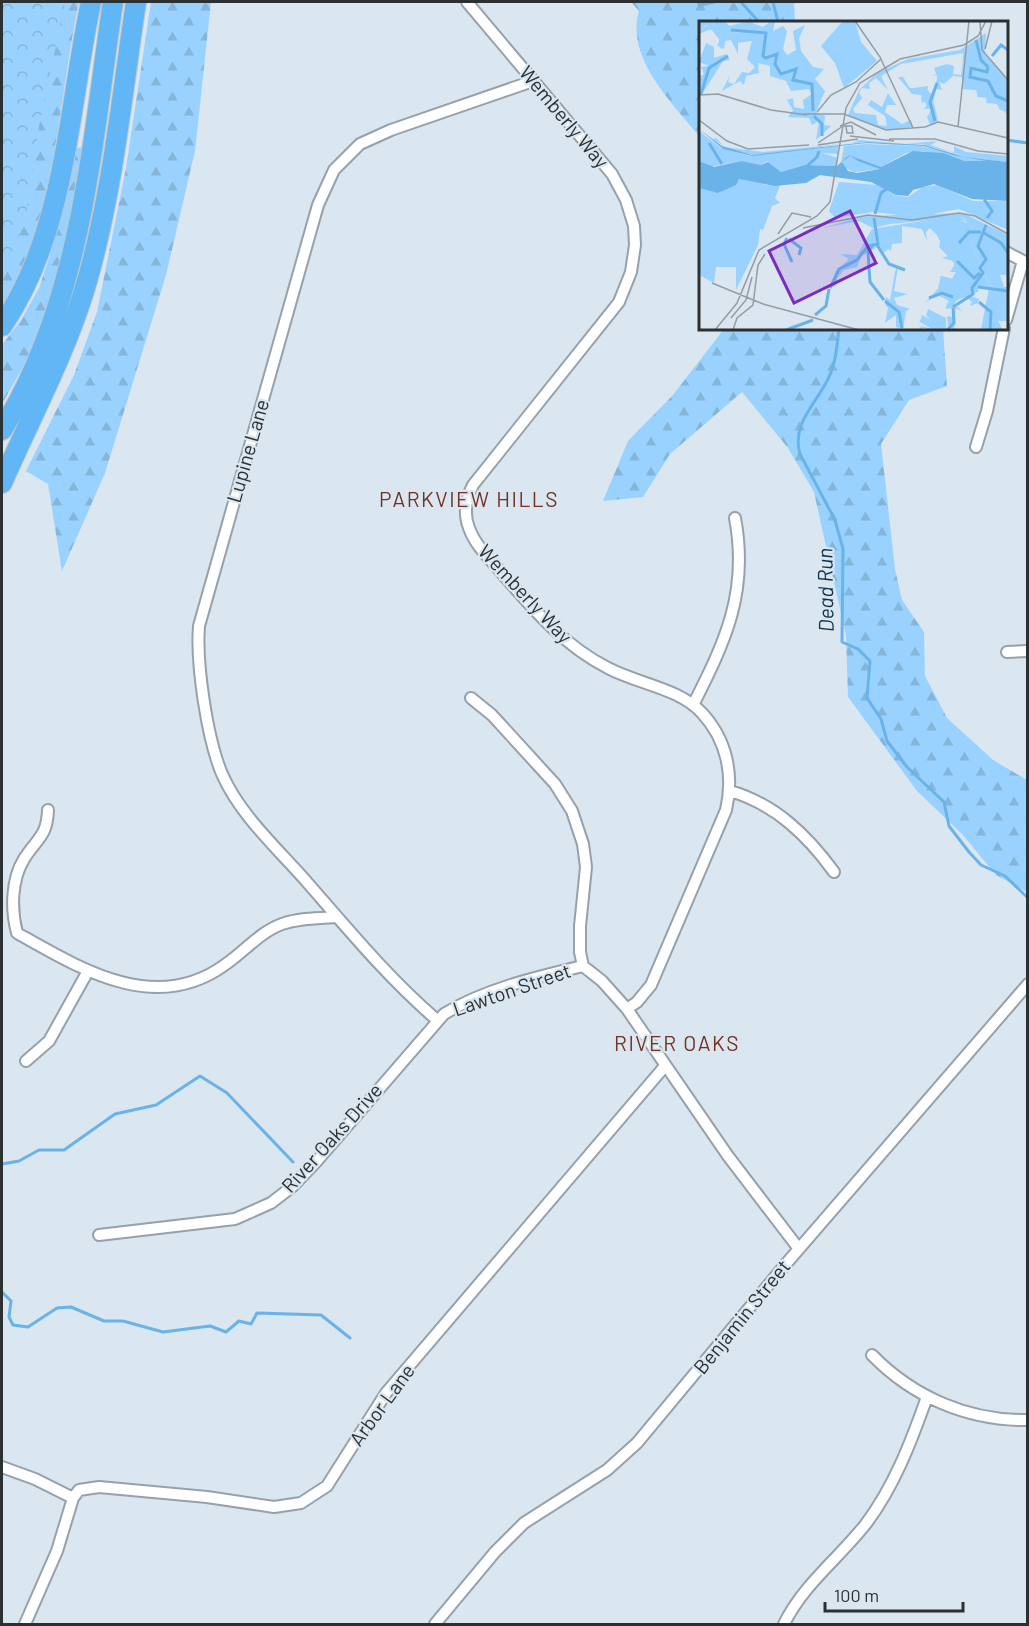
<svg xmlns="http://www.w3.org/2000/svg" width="1029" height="1626" viewBox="0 0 1029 1626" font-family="Barlow,sans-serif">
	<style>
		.forest { fill: url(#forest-firs) }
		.park { fill: url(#park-crowns) }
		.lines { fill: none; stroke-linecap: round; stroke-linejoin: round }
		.stream { stroke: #6ab3e9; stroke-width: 3 }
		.minor-casing { stroke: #96a1aa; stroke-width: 14 }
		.motorway-casing { stroke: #c4c5c6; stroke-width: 22 }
		.minor { stroke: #fff; stroke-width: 10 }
		.motorway { stroke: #61b7f6; stroke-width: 20 }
		.labels { text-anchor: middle; stroke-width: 4.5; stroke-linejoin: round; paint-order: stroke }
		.street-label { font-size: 20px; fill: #2b3033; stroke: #dae6f0 }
		.neighbourhood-label { font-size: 21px; letter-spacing: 1.5px; fill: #743020; stroke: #dae6f0 }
		.water-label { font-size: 21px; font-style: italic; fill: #113047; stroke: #dae6f0 }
		.inset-river { fill: none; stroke: #6ab3e9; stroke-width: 3 }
		.inset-road { fill: none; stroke: #949da4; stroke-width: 1.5 }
		.view { fill: #7b2cbf; fill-opacity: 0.15; stroke: #7b2cbf; stroke-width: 3 }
		.inset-edge { fill: none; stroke: #2b3033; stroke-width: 3 }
	</style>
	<defs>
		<pattern id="forest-firs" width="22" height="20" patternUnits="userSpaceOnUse" patternTransform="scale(1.5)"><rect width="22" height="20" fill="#99d2fe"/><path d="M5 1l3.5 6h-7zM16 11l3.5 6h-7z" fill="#84b5da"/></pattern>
		<pattern id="park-crowns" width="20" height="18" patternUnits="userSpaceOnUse" patternTransform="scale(1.5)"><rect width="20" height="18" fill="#99d2fe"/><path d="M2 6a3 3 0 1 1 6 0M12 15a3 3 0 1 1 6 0" fill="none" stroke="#84b5da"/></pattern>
	</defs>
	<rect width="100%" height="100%" fill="#dae6f0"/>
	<path class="forest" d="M2,2h77c-21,98 -24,224 -77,309z
		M151,2h60l-16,149 -29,124 -61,198 -43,98 -14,-87 -22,-13 48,-96 23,-63 29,-144z
		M631,2h163l1,20h-95v115c-27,-33 -75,-79 -61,-126z
		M83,147c-6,39 -12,79 -20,118 -11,50 -35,95 -61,139v-59l19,-25 18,-32 11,-33 22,-95 5,-12z
		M724,329h219l4,57 -38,14 -28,44 14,125 7,31 22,32 1,44 22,42 46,42 34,20v112l-31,-17 -34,-41 -45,-43 -69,-94 -2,-61 -32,-144 -26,-44 -46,-56 -72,62 -27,43 -40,4 25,-60 45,-46z"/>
	<path class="park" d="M2,2h63l-26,124 -14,96 -23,51z"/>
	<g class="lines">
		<path class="stream" d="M698,2l2,3 14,-3
			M741,2l18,20
			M773,2l5,20
			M1006,140l22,3
			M839,328c-2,18 -3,35 -11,51 -12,25 -37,45 -28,75l35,66 8,29 -1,93 16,7 12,12 -3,37 14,21 6,22 20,26 37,35 5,24 20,26 12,13 24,11 23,22
			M2,1164l17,-3 20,-11h25l51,-36 41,-9 44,-29 27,17 66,69
			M2,1292l9,9 -2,16 4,8 15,2 29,-19 14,-1 33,14h19l40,11 47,-6 16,6 13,-11 12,3 6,-11 64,2 29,23"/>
		<g class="minor-casing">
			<path id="minor" d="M467,2l145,172 14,26 8,26 1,19 -4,27 -12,30 -146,183c-7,14 -10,28 -4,43 6,17 20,30 32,44 32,37 63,74 107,96 30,16 71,20 94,45 25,27 32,62 24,97l-75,175 -14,17 -10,7
				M1006,252l21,11
				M1006,320l17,-59
				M976,447l11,-36 17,-83
				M1007,652l21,-1
				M471,698l21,17 63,69 17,27 11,33 3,23 -6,59v26l3,14 19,15 25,28 101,147 71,93
				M693,705c32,-63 56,-113 42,-187
				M730,791c45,13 77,44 104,81
				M48,810c-1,27 -11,28 -24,49 -13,21 -13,51 -7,74 64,36 139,83 209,31 19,-13 34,-32 56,-40 17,-6 37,-6 55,-7
				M437,1020c-49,-42 -89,-91 -131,-139 -29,-33 -66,-66 -84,-107 -15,-36 -26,-110 -23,-148l119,-421 16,-35 26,-26 31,-14 142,-49
				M26,1061l23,-20 39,-70
				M99,1235l136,-16 36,-16 22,-17 23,-24 128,-148c41,-25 93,-37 139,-48
				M872,1355c41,42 96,66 156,65
				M2,1467l33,12 38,19
				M25,1624l32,-73 16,-53 6,-8 20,-3 108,10 67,10 27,-4 26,-17 59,-93 279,-327
				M435,1624l60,-72 29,-29 83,-53 30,-27 148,-178 243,-281
				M784,1624c19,-39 54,-65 81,-99 29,-38 46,-83 62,-128"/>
		</g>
		<g class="motorway-casing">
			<path id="motorway" d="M2,326c64,-94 66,-216 89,-324
				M2,430c80,-129 89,-282 111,-428
				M2,483c29,-67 65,-132 85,-202 26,-91 35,-186 49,-279"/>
		</g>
		<use href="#minor" class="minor"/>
		<use href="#motorway" class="motorway"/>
	</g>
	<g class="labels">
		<g class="street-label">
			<text transform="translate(564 117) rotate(50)" y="7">Wemberly Way</text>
			<text transform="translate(248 451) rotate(-74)" y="7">Lupine Lane</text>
			<text transform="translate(525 594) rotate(47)" y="7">Wemberly Way</text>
			<text transform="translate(512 990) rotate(-19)" y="7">Lawton Street</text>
			<text transform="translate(332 1138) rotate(-48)" y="7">River Oaks Drive</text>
			<text transform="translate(742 1317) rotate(-51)" y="7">Benjamin Street</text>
			<text transform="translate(382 1405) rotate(-54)" y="7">Arbor Lane</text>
		</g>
		<g class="neighbourhood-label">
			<text x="469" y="507">PARKVIEW HILLS</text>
			<text x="677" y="1051">RIVER OAKS</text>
		</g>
		<g class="water-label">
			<text transform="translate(826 590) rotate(-91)" y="7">Dead Run</text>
		</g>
	</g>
	<g transform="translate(699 21)">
		<rect width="309" height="309" fill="#dae6f0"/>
		<path d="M0,0h26l4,5 21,-5 -9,11 -16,3 -18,-10 -8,4zM144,0h12l6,21 16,19 -33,27 -9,-25 -14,-17zM248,196h13l10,6 3,9 -1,10 18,42 18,20 -19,-19 -18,-42 -1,-17 -5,-5 -13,-2 -80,10zM229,288l18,9v11l-16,1 -9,-3 3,3 -4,-1 1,-3 11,3 -12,-7 -3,8 5,-15 8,4 -4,-4z" fill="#99d2fe"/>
		<path d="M72,0h4l-2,10 10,-5 4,5 -4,18 4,6 9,-5 -3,-19 12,-6 -6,13 2,13 12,16 11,2 -9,10 10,12 -9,21 9,4 -1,9 7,1 12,-11 -27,25 3,-19 -7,4 -3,-7 -21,-1 5,-7 -6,-10 6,-2 1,9 10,2 -1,-9 9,-6 -3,-5 -18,2 -5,-10 -16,-5v-10l-12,-3 1,10 -13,3 -2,9 -4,-4 -18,10 8,-16 -2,7 6,2 8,-12 7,1 6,-6 -8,-8 5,-18h-14v13l-7,-14 -6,1 -1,8 -5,-3v-7l-8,-10 -12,5v-5l10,-4 16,10 16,-3 8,-10 14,5zM287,12l-1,20 23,26v34l-9,-4 -1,-5 -12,-1 1,-5 -9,-1 -2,-7 -14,-1 1,-36 -62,11 -20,12 7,14 -12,-12 -7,5 1,6 -8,-1 -3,4 3,6 -9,11 2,4 21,2 2,10 9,1 -2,-10 -17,-11 3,-5 11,7 6,-14 8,12h-9l-2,7 17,12 9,-4 2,7 -29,3 -36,-15 11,-25 18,-17 31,-14 52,-9zM7,22l8,4v11l12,-4 4,6 -7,1 -19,30 -2,-4 -3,4v-14l5,-3 -3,-7 8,-1 -10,-4zM199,56h5l7,11h16l6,7 6,26 -8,4 -3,-8 5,-9 -9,1 4,-3 -6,-11 -9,-1zM0,110l22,17 28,8 89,-10 1,8 -17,-1 16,5 -1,8 -31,-1 -25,7 -14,-11 -6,4 -22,-4 -28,6 -12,-6zM17,117l9,9 38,5 77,-8 -81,12 -27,-5 -19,-12zM160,119l46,4 32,-3 -6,4 18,6 5,1v-6l12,6 42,4v6l-35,-4 -51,-14 -21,1 -34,-3 -15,1zM167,123l55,2 66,15h-25l-39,-10 -17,2 -25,14 -32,-12 -8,8 3,-17zM147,136h5l30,12 -27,3 -13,-6zM40,158l33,7 9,-3 -6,15 5,5 -8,3 -9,24 -3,-1 -2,16 -22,45v-23h-20l-2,16 -15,-8v-87l20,5zM264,192l45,22v48l-2,-8h-6l4,12h4v16l-5,-4 5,5v17h-10l5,9h-22l8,-42 -11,-1v5l-10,3 11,4 -1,4 -8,3 2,-4 -6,-5 -10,3 -2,6 4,1 5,5 -7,-4 -2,22 -6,-5 -1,-9 5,1 3,-9 -9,1 3,-8 -13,-7 -11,9 13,-14 3,-13 11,3 4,-7h-6l5,-8 -16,-17 2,-8 -11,-11 -4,4 1,9 -5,-12 -20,-3v17l-10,1 -1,7 -2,-2 -6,4 -6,-6 -13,8 -1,-3 -6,15 -13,3 -6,7 -2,9 -5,1 5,-16 13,-12 -9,-5 17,1 15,-26 75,-10 24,24 18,42 13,12 -12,-13 -18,-42v-15l-7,-8 -5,-2 -70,7 -17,4 -14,-7 -36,7 40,-12zM191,241l8,5 -4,24 14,3 -14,4 3,7 13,4 -4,2 -3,18 -7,-2v-12l-11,8 3,-15 -3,-4 1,-7 4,3 6,-33z" fill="#99d2fe"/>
		<path d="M60,5l14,5 -3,9 21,21 5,-9 21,22 -3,6 10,11 -8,18 -10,2 7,-15 -5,-8 -16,-2 -11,-9 -2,6 1,-6 -6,-2 -4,-12 -19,-3 1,-19 -16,2 -9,-5 -5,11 -5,-4 4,-5 -10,-11 -12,4 12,-5 22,11zM279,24l8,15 22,21v34l-16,-15 -5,3 -1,-6h-9l3,-7 -18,-3v-10l-9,-1 -9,8 -5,-2 3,8 -6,-1 -4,19 -6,1 1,-9 -5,3 -1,-5 3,-5 -9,-1 -1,-4 14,-2 -1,7 6,1 4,-15v-4l-5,1 4,-2 -2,-6 13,-4 7,2 -1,8 8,1 4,-25zM140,161l38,3 20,11 11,1 15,-10 15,-2 35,16h35v29l-49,-21 -43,8 -43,-5 -38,6 -6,-7zM254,196l18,8v19l8,20 -3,10 -7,-2 5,8 -7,14 -22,14 4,-7 -6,-5 -7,-2 -11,9 13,-14 3,-13 11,3 4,-7h-6l5,-4 -2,-7 -11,-3 6,-2 -19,-36z" fill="#99d2fe"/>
		<path d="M0,108l23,17 30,9 115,-13 58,3 39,12 44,5v39l-36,-2 -38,-15 -21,6 -5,6 -12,-1 -25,-13 -51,-7 -14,8 -32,3 -35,-7 -3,6 -18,8 -19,-5v-27l15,6 27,-6 20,4 7,-3 13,10 24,-7 32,1 12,-11 32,12 32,-16 30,2 21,8h22l-33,-6 -29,-9 -58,-3 -114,13 -29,-7zM151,135l8,5 22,8 -23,4 -9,-2 -6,-9z" fill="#6ab3e9" fill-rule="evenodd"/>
		<path class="inset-river" d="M32,9l35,3 -3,23 3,2 11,-4 -2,10 6,10 15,-5 -3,11 19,4 1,27M277,19l5,20 7,7M293,35l9,-11 7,5M289,46l-1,5 -16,-4 -1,9 18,4 8,15 12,5M2,73l8,-26 19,-12M115,95l8,8v12M236,100l-5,-19 7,-19M10,122l13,21M107,146l11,-10 2,-6M285,178l8,12 -5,7M176,193l6,-21 7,-5M285,212l17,10 7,10M88,217l-3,6 8,18M90,218l12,9 -2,7M260,222l10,-11h12M174,224l-5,7 2,30 14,18M178,224l12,19 16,6M258,240l17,17 6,-5M279,266l30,4M131,267l9,-19 18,-9 11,-14 10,-2 -4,-26M230,277l13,-5 11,4M186,280l14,11 3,16M280,281l12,10 -1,18M254,286l20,-13 -1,-6 11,-15 -3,-5 6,-9 -8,-13 8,-21M116,294l11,-9 3,-17M87,309l27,-10M248,309l7,-7 -1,-15"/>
		<path class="inset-road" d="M156,0l25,36 33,71M281,0l2,29 26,30M286,28l7,-28M0,74l19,-1 53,16 36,5M118,91l14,-17 25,-13 25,-23M104,93h41l42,16 39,-3 13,-5 70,16M0,99l28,21 21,8 61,-4M141,105l11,-4 25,13M259,106l11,-106M151,115l44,5M190,118h46l43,12 30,3M119,122l25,-17h9l1,7h-6l-1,-7M119,124l40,-6M104,207l65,-13 44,5 47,-7 16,3 33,18M79,213l14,-21 19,4M13,262l51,21 96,26M32,297l15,-18 6,-23M16,309l22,-27 22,-53 58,-34 13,-14 16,-94 14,-25 40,-24 64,-14 14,-9 8,-15M34,309l4,-12 16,-13 5,-40 7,-11"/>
		<path class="view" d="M151,190l26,52 -82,40 -25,-52z"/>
		<rect width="309" height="309" class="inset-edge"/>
	</g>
	<rect width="1029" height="1626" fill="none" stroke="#2b3033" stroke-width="6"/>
	<path d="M825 1602v9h138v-9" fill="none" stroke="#2b3033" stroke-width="3"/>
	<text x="834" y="1602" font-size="18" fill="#2b3033" stroke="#dae6f0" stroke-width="4.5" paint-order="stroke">100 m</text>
</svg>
